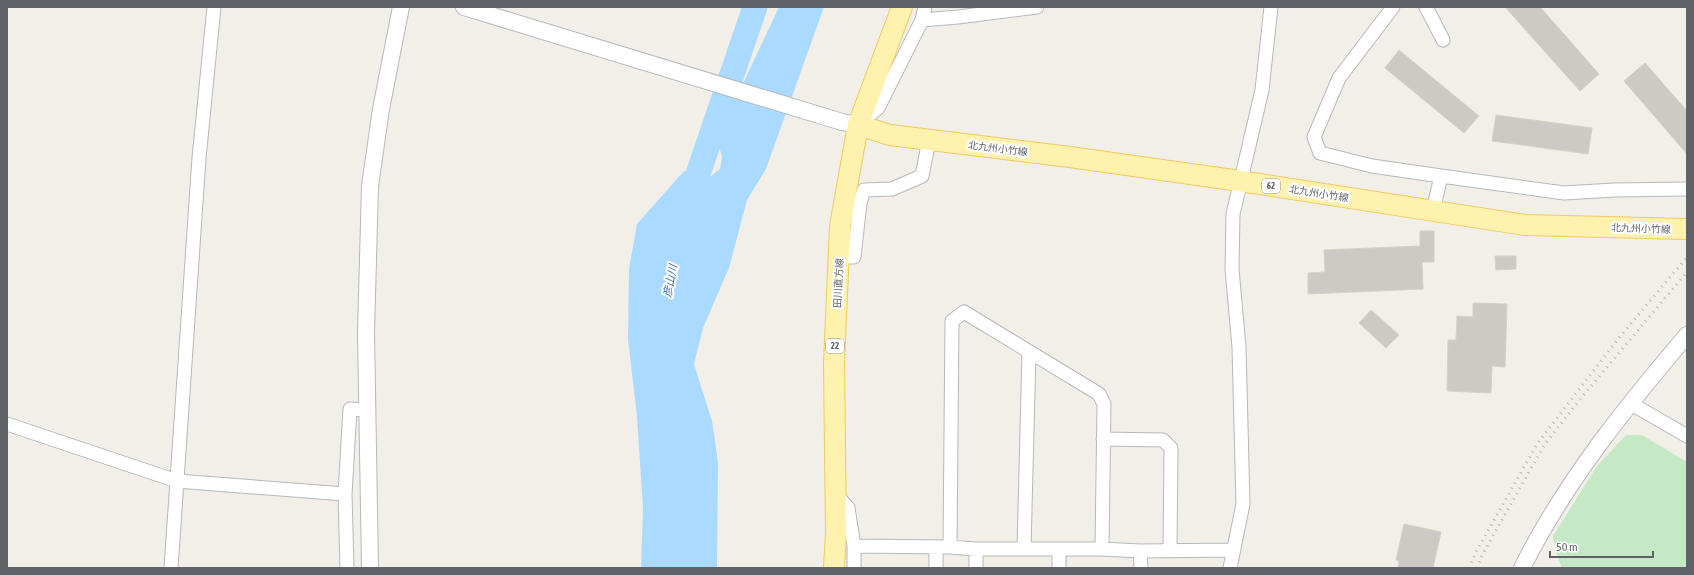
<svg xmlns="http://www.w3.org/2000/svg" width="1694" height="575" viewBox="0 0 1694 575" font-family="'Asap Condensed','Noto Sans JP',sans-serif">
	<style>
		.green { fill: #c5e8c5 }
		.water { fill: #aadaff }
		.lines { fill: none; stroke-linecap: round; stroke-linejoin: round }
		.river { stroke: #aadaff; stroke-width: 25 }
		.building { fill: #cccac5; stroke: #d6d1c6 }
		.minor-casing { stroke: #b5b8bc; stroke-width: 15 }
		.tertiary-casing { stroke: #b5b8bc; stroke-width: 18 }
		.primary-casing { stroke: #f2c960; stroke-width: 22 }
		.minor { stroke: #fff; stroke-width: 13 }
		.tertiary { stroke: #fff; stroke-width: 16 }
		.primary { stroke: #fff2af; stroke-width: 20 }
		.rail { stroke: #b6b7b8; stroke-width: 3; stroke-dasharray: 1 5; stroke-linecap: butt }
		.labels { text-anchor: middle; stroke-width: 4; stroke-linejoin: round; paint-order: stroke }
		.shield { fill: #fff; stroke: #8f9295; stroke-width: 1 }
		.shield-label { font-size: 9px; font-weight: bold; fill: #5f6368 }
		.street-label { font-size: 10px; fill: #5f6368; stroke: #fff }
		.water-label { font-size: 11px; font-style: italic; fill: #4174aa; stroke: #fff }
	</style>
	<rect width="100%" height="100%" fill="#f1efe8"/>
	<path class="green" d="M1626,435h16l45,27v106h-125l-6,-16 -3,-16 44,-70z"/>
	<path class="water" d="M779,7h45l-58,162 -19,31 -18,68 -26,60 -9,36 18,57 6,41 -1,106h-76l2,-59 -6,-93 -9,-77 1,-70 8,-45 47,-53 22,9 14,-11 2,-12 -5,-18z"/>
	<g class="lines">
		<path class="river" d="M686,209l69,-202"/>
	</g>
	<path class="building" d="M1505,7h35l59,67 -19,17z
		M1399,50l80,66 -15,17 -79,-65z
		M1645,63l42,48v43l-63,-73z
		M1496,115l96,13 -4,26 -96,-13z
		M1420,231h14v31h-12l1,27 -115,5v-21l17,-1 -1,-22 96,-4z
		M1495,256h21v13l-20,1z
		M1473,303l34,1 -2,63 -13,-1 -1,27 -44,-2 1,-51h8l1,-24 16,1z
		M1371,310l28,25 -13,13 -27,-25z
		M1404,524l37,8 -8,36h-35l1,-7 -3,-1z"/>
	<g class="lines">
		<g class="minor-casing">
			<path id="minor" d="M1393,7l-54,71 -25,59 6,16 52,13 69,10
				M1426,7l17,33
				M922,20l36,-3 79,-10
				M861,122l17,-14 44,-88 3,-13
				M1433,211l8,-35 123,17 50,-3 73,-1
				M839,257h15l6,-54 4,-13 28,-1 30,-13 7,-36
				M1630,403l57,33
				M7,424l170,57 168,13 2,74
				M1103,439l60,1 8,8 -1,102
				M835,493l13,15 6,38v22
				M345,494l5,-85 17,1
				M854,546l96,1 26,2h126l38,2 94,-1
				M950,547l2,-226 12,-9 135,82 5,10 -2,145
				M936,548v20
				M976,549v19
				M1024,549l5,-197
				M1059,549v19
				M1140,551l1,17
				M171,568l28,-410 15,-151
				M1230,568l13,-64 -4,-157 -7,-78 1,-55 29,-124 9,-83"/>
		</g>
		<g class="tertiary-casing">
			<path id="tertiary" d="M464,7l378,115 16,3
				M370,568l-4,-236 4,-146 11,-77 20,-102
				M1522,568c43,-86 103,-160 165,-233"/>
		</g>
		<g class="primary-casing">
			<path id="primary" d="M858,125l32,10 180,22 170,24 285,44 162,4
				M834,568l2,-35 -2,-170 6,-137 18,-101 44,-118"/>
		</g>
		<use href="#minor" class="minor"/>
		<use href="#tertiary" class="tertiary"/>
		<use href="#primary" class="primary"/>
		<path class="rail" d="M1469,568l7,-16 61,-108 81,-105 69,-82
			M1477,568l5,-13 63,-111 37,-47 105,-125"/>
	</g>
	<g class="labels">
		<g class="shield">
			<rect x="1262" y="179" width="18" height="14" rx="3"/>
			<rect x="826" y="339" width="18" height="14" rx="3"/>
		</g>
		<g class="shield-label">
			<text x="1271" y="189">62</text>
			<text x="835" y="349">22</text>
		</g>
		<g class="street-label">
			<text transform="translate(998 148) rotate(7)" y="4">北九州小竹線</text>
			<text transform="translate(1319 193) rotate(9)" y="4">北九州小竹線</text>
			<text transform="translate(1641 228) rotate(2)" y="4">北九州小竹線</text>
			<text transform="translate(838 283) rotate(-87)" y="4">田川直方線</text>
		</g>
		<g class="water-label">
			<text transform="translate(670 281) rotate(-79)" y="4">彦山川</text>
		</g>
	</g>
	<rect width="1694" height="575" fill="none" stroke="#5f6368" stroke-width="16"/>
	<path d="M1550 551v6h103v-6" fill="none" stroke="#5f6368" stroke-width="2"/>
	<text x="1556" y="551" font-size="12" fill="#5f6368" stroke="#ffffff" stroke-width="3" paint-order="stroke">50 m</text>
</svg>
